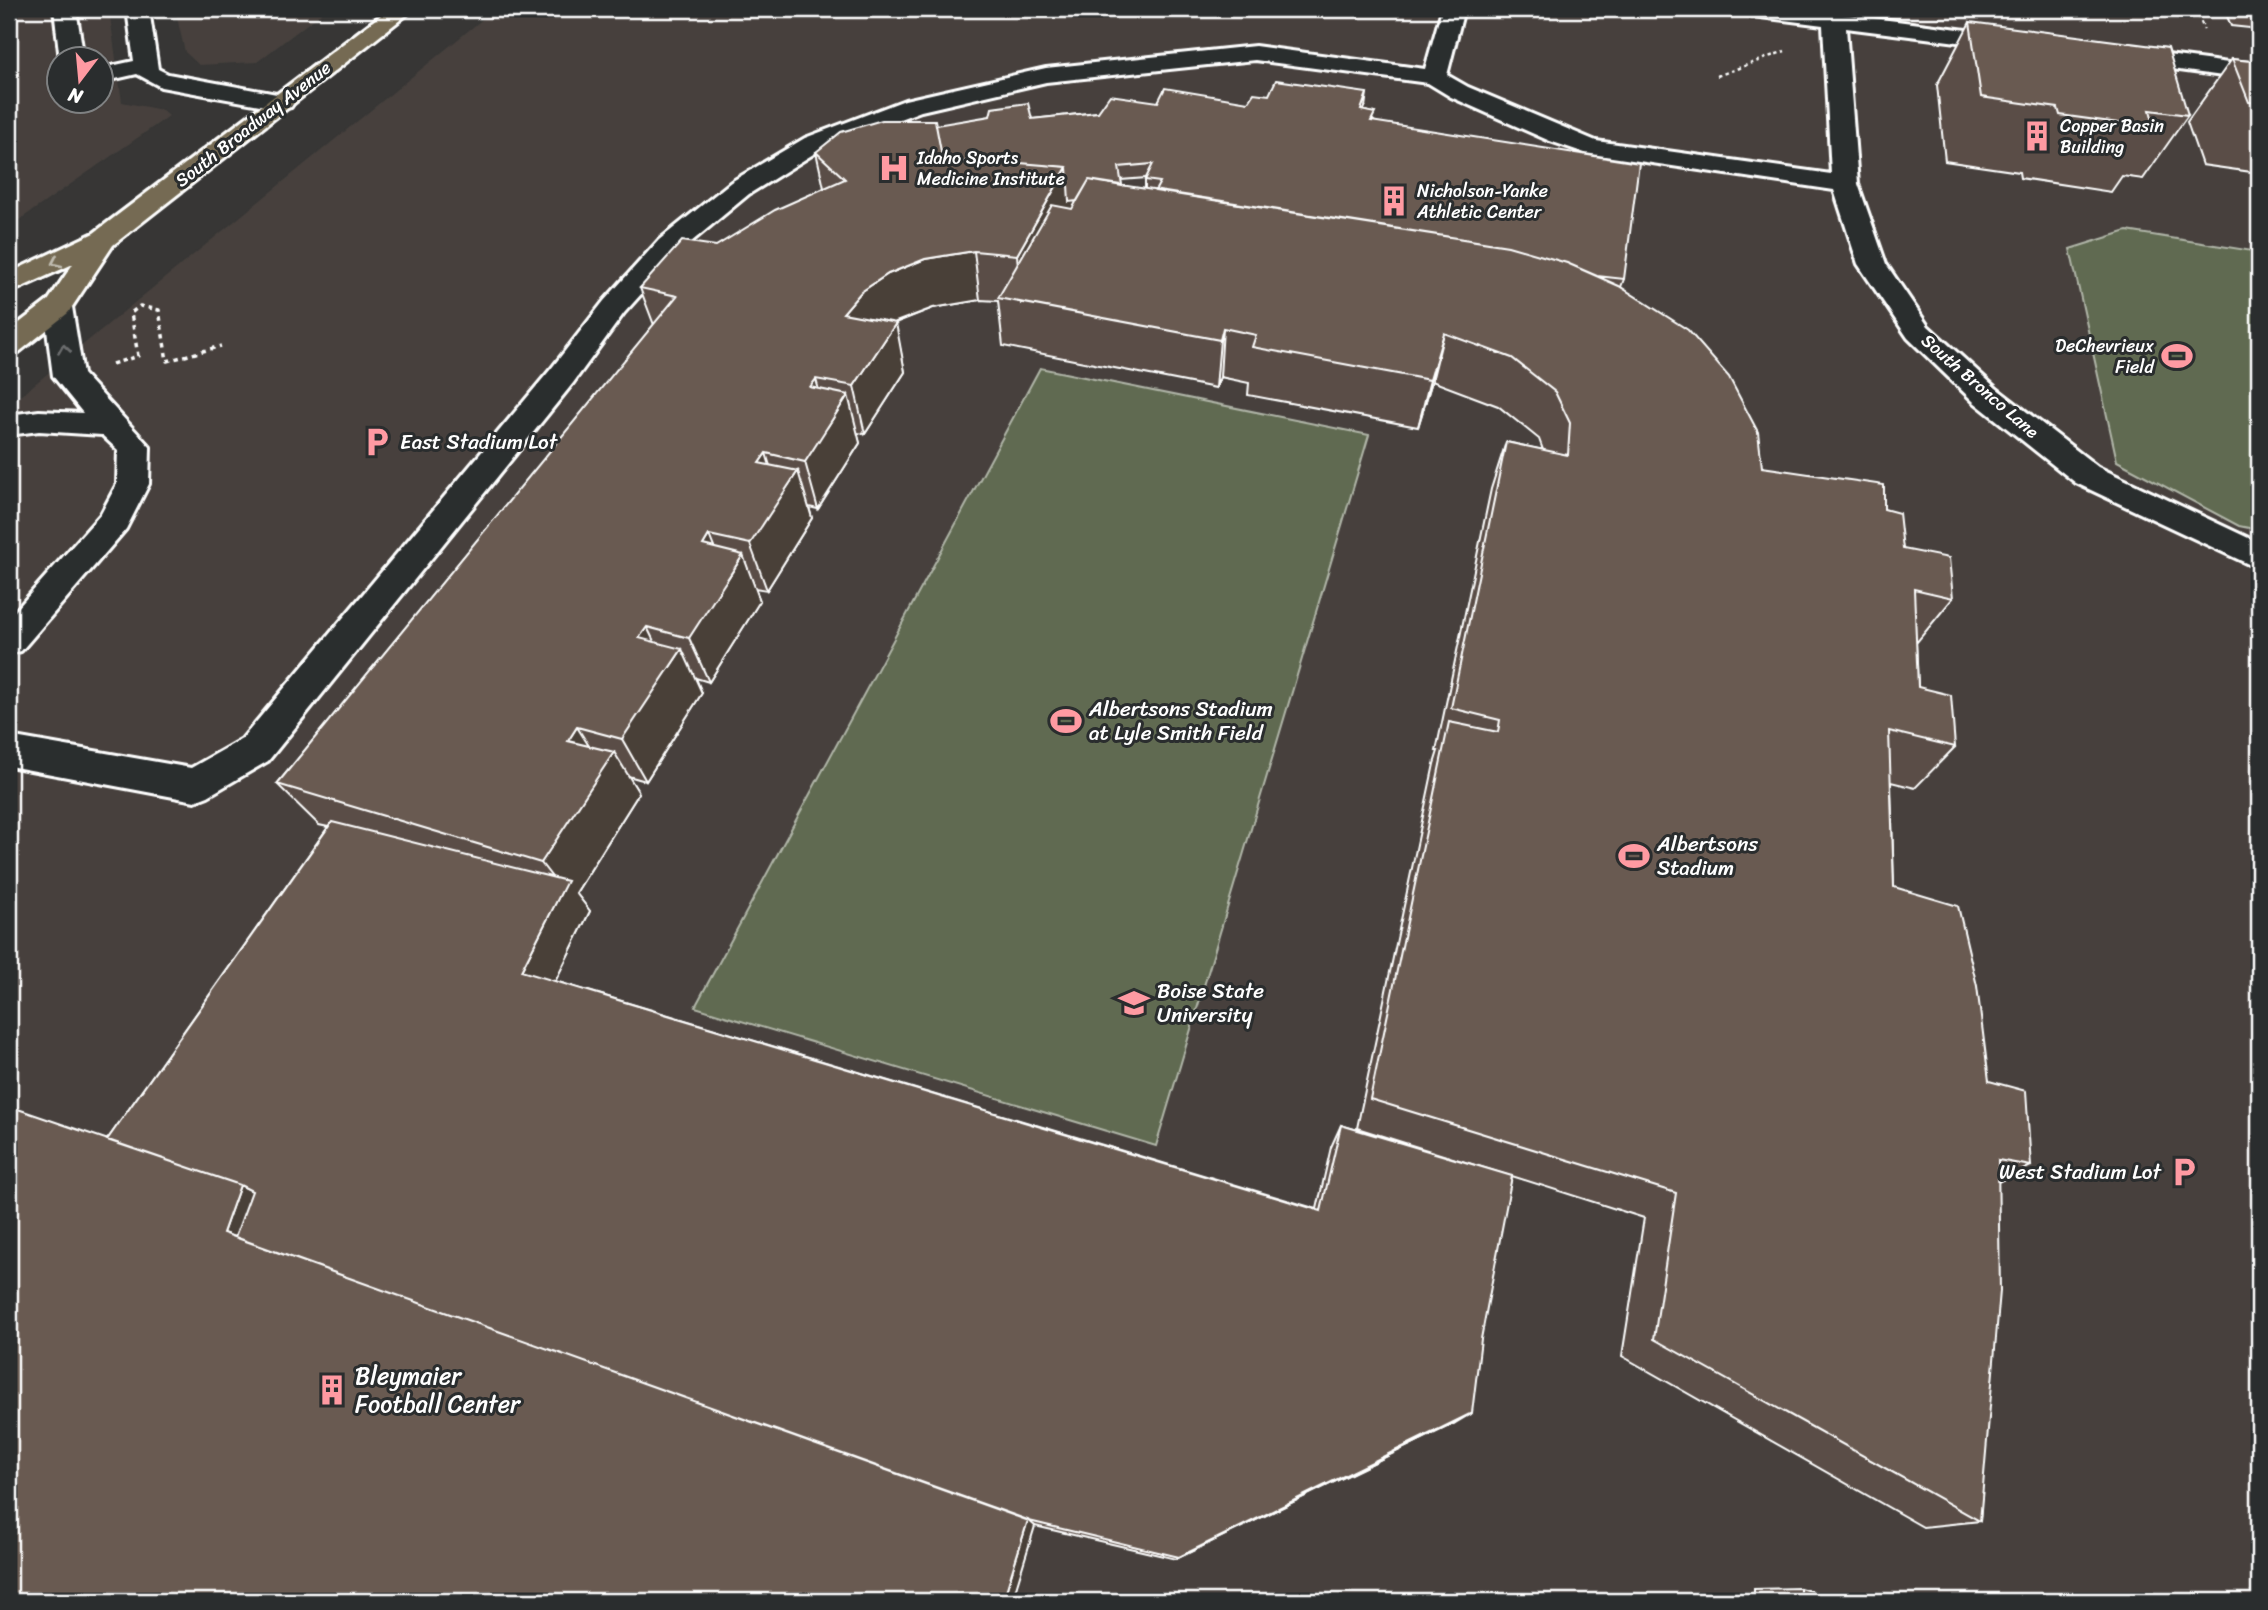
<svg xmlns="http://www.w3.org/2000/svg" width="2268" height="1610" viewBox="0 0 2268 1610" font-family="Sriracha,sans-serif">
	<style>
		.built { fill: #46413d; fill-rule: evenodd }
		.green { fill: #616b51; stroke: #b0b5a8; stroke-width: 2 }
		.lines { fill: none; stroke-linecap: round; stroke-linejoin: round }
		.minor-casing { stroke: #fff; stroke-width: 6 }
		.major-casing { stroke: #fff; stroke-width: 6 }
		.path-far1 { stroke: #fff; stroke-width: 2.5; stroke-dasharray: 3.5 3.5; stroke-linecap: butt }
		.path { stroke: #fff; stroke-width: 3.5; stroke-dasharray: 4.5 4.5; stroke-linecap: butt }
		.minor { fill: #2a2d2e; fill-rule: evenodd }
		.major { fill: #746b52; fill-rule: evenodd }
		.wall { fill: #5a4d46; stroke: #fff; stroke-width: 2; fill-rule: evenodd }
		.shaded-wall { fill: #4a3f39; stroke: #fff; stroke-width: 2 }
		.building { fill: #695a51; stroke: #fff; stroke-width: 2 }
		.oneway { stroke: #c0bcb1 }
		.oneway2 { stroke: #6a6c6d }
		.labels { text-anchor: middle; stroke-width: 6; stroke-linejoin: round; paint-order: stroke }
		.far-street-label { font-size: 18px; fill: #fff; stroke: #2a2d2e }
		.far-poi-label { font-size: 18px; fill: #fff; stroke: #2a2d2e; text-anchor: start }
		.poi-label { font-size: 21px; fill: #fff; stroke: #2a2d2e; text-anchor: start }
		.near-poi-label { font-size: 24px; fill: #fff; stroke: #2a2d2e; text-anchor: start }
	</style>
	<rect width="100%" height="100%" fill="#373635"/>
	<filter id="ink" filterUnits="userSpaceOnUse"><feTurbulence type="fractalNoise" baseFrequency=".0143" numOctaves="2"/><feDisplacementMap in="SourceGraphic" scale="14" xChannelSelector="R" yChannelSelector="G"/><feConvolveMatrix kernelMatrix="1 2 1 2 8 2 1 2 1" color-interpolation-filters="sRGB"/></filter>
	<g filter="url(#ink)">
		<path class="built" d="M9,9h100l13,93 40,8 7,6 -160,111zM60,60h42v42h-42z
			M175,9h152l-70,53 -58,3 -14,-13z
			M495,9h1764v1592h-2250v-1196z"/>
		<path class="green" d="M2127,231l132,21v278l-20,-4 -122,-65 -47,-212z
			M1040,368l329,67 -213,711 -461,-139z"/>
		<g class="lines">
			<g class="minor-casing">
				<path id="minor" d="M54,9h22l8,51h-24z
					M127,9h22l9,60 10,5 114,21 9,2 3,5 -3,5 -9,2 -121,-22 -24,-13 -35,8v-14l32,-7z
					M1442,9h22l-17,66 21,12 128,54 235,33 -8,-149 -71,-9 -8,-2 -3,-5h62l218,28 4,5 -4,5 -8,2 -167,-21 12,156 28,80 42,62 68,62 102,79 161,76v26l-183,-86 -102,-81 -66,-64 -50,-74 -24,-74 -249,-37 -35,-12 -99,-44 -23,-14 -173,-23 -209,22 -125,29 -98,37 -74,46 -70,58 -55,61 -51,70 -305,378 -60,35 -13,5 -186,-35v-30l182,32 51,-29 309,-370 53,-68 55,-61 72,-58 74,-44 100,-38 141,-32 209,-22 170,23z
					M2122,49l137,18v14l-145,-20 -4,-5 4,-5z
					M58,298l10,3 4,6 11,67 67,73 -1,37 -23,45 -105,122 -12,3v-36l92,-104 16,-30 1,-34 -16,-15 -63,-4 -30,4v-20l30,-4 44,2 -30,-37 -9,-69 4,-6z"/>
			</g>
			<g class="major-casing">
				<path id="major" d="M389,9h25l-301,236 -45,68 -49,39 -10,2v-23l39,-30 25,-37 -64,29v-20l85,-40z"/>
			</g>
			<path class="path-far1" d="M2196,9l8,21
				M1717,76l68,-25"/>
			<path class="path" d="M112,364l26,-8 -7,-43 9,-7 19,4 8,51 54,-15"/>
			<use href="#minor" class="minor"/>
			<use href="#major" class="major"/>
		</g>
		<path class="wall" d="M2224,9h35v20l-28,-3z
			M1970,22l218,93 -45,64 -21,-3 -11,16 -91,-14 -1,-6 -74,-11 -8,-76z
			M2232,59l27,3v111l-57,-8 -15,-43z
			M1158,102h90l117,5 -2,3 11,11 250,158 -3,8 141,180 122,42 19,40 50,49 -37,45 2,44 37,60 -40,41 -24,-6 3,105 137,279 -33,16 -18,339 -57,6 -301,-171 22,-138 -132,-42 -57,247 -279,136 -141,-33 -928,-386 221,-313 -9,-2 -42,-41 377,-459 -14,-37 184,-100 -8,-36 120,-27 96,-6 66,-7zM1147,178l-2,2v9l-23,-3 -1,-6zM980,300l18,1 5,45 213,42 4,-11 29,6 -1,12 170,32 14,-46 66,25 41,33 4,11 -37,-8 -15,47 -55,262h2l-4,13 -77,364 153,48 -169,-51 -10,22 -14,62 -762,-228 35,-70 -14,-18 63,-100 -11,-17 18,5 56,-88 -6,-15 13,4 51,-81 -5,-13 12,2 45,-72 -3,-11 9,2 42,-66 -3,-10 8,1 40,-62 -10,-49 38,-15z
			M1800,1588v13h-46v-12z"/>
		<path class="shaded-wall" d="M1367,93l-2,14 -6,16 2,-13z
			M1067,167l32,22 -30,26 -48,88 -4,-48z
			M974,251l6,49 -47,8 -37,14 -25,18 -28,-27 18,-21 27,-18 37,-15z
			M896,323l9,49 -40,62 -11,-48z
			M1223,328l-3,49 -4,11 4,-48z
			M1444,333l-12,48 -14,46 12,-47z
			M816,379l12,47 20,-31 12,48 -42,66 -13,-47 5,-75z
			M766,453l14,45 18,-27 14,47 -45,72 -17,-46 9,-81z
			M709,535l18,45 16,-25 17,46 -51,81 -20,-44 14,-93z
			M647,627l21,43 14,-21 20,44 -56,88 -24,-42 17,-101z
			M577,727l26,41 11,-16 25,41 -63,100 14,18 -43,87 -26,-27 41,-81 -21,-27 27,-122z
			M240,1185l53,25 -15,43 -55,-20z
			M1472,1413l-17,10 -279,136 3,-2z
			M1028,1520l7,6 -23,75h-9z"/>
		<path class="building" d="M1970,22l198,26 20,67 -38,-5 5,18 -95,-13 -2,-7 -77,-11z
			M2232,59l27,3v41l-10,-1z
			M1276,80l91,13 -6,17 14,3 -4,8 268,42 -15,116 -27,-3 -30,-13 -59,-17 -353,-55 5,-9 -15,-2 8,-16 -34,3 3,19 -33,-6 -12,21 -8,1 -2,-35 -71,-6 -53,1 -7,-37 54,-9 2,-8 36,-5 4,16 66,-7 12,-17 48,7 7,-14 83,14 6,-9 15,2z
			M882,120h53l8,42 53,-1 71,6 -50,88 -43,-4 -49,8 -37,15 -27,18 -18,21 53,10 -42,63 -38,-7 -6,8 38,8 -43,67 -39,-9 -7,10 39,8 -48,73 -41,-9 -6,10 40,10 -54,83 -42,-11 -8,11 43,11 -60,90 -45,-12 -9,14 46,11 -73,111 -264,-79 400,-488 -37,-8 42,-47 34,5 59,-36 70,-31 -29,-27 25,-20z
			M1089,180l419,66 59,17 52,23 69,44 41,47 29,55 4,35 122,18v24l15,4 4,36 46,9 4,40 -39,-9 4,98 33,8 4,52 -66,-16 5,156 64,19 19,80 12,95 37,10 5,75 -33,-6 2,131 -20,230 -326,-182 22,-146 -306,-94 79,-377 49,10 2,-12 -49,-12 55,-266 62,13 2,-32 -15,-31 -43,-34 -68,-25 -14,47 -178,-33 4,-12 -33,-7 -3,12 -222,-42 54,-93 20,4z
			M332,822l235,59 -46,90 800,240 20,-86 171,51 -31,163 -9,74 -293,144 -150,-36 -794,-284 17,-46 -12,-6 -133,-45z
			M9,1106l231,79 -17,48 805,287 -25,81h-994z
			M1800,1588l44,13h-44z"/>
		<defs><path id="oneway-chevron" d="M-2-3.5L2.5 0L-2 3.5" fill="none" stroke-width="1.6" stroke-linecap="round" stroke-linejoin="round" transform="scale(1.75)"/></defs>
		<use class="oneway" href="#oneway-chevron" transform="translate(56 262) rotate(155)"/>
		<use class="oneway2" href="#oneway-chevron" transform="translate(64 349) rotate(-98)"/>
	</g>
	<defs>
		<g id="building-bare" transform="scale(2.415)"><path d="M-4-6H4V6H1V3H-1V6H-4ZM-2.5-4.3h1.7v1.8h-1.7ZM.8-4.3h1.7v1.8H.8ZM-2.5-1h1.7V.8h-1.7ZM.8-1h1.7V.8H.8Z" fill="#ff9aa2" stroke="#2a2d2e" stroke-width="2.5" paint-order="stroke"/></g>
		<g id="hospital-bare" transform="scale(2.415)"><path d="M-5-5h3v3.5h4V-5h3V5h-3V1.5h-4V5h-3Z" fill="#ff9aa2" stroke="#2a2d2e" stroke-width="2.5" paint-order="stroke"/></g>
		<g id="stadium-bare" transform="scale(2.415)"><path d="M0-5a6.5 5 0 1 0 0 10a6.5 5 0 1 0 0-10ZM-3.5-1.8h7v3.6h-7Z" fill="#ff9aa2" stroke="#2a2d2e" stroke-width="2.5" paint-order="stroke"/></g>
		<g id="parking-bare" transform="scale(2.415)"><path d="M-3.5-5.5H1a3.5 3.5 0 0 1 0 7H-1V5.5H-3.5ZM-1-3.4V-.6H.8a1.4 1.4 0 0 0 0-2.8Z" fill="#ff9aa2" stroke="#2a2d2e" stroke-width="2.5" paint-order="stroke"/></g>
		<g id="university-bare" transform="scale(2.415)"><path d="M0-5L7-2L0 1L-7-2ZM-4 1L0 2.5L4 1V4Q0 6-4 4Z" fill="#ff9aa2" stroke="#2a2d2e" stroke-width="2.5" paint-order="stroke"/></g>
	</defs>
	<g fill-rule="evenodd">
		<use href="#building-bare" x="2037" y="136"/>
		<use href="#hospital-bare" x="894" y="168"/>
		<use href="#building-bare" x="1394" y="201"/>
		<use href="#stadium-bare" x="2177" y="356"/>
		<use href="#parking-bare" x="377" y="442"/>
		<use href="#stadium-bare" x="1066" y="721"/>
		<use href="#stadium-bare" x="1634" y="856"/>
		<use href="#university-bare" x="1134" y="1003"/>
		<use href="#parking-bare" x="2184" y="1172"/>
		<use href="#building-bare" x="332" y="1390"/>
	</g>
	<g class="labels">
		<g class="far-street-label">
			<text transform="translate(253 124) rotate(-38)" y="6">South Broadway Avenue</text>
			<text transform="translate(1980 386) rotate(41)" y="6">South Bronco Lane</text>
		</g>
		<g class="far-poi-label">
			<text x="2060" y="132">Copper Basin<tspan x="2060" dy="21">Building</tspan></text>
			<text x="917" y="164">Idaho Sports<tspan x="917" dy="21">Medicine Institute</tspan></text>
			<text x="1417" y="197">Nicholson-Yanke<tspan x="1417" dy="21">Athletic Center</tspan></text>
			<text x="2154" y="352" text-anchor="end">DeChevrieux<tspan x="2154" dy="21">Field</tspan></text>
		</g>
		<g class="poi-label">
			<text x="400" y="449">East Stadium Lot</text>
			<text x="1089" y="716">Albertsons Stadium<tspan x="1089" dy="24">at Lyle Smith Field</tspan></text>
			<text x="1657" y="851">Albertsons<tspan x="1657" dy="24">Stadium</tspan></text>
			<text x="1157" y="998">Boise State<tspan x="1157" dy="24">University</tspan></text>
			<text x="2161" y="1179" text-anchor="end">West Stadium Lot</text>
		</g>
		<g class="near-poi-label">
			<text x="355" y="1384">Bleymaier<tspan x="355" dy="28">Football Center</tspan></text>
		</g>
	</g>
	<rect width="2268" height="1610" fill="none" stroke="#2a2d2e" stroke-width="35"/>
	<rect x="18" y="18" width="2233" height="1575" fill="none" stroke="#fff" stroke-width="2.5" filter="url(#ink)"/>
	<g transform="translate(80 80) rotate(196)"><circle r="33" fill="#2a2d2e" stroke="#7f8182" stroke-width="2"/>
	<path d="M0-5L12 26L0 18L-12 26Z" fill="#ff9aa2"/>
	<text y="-10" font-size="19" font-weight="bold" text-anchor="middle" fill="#ffffff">N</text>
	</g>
</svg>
